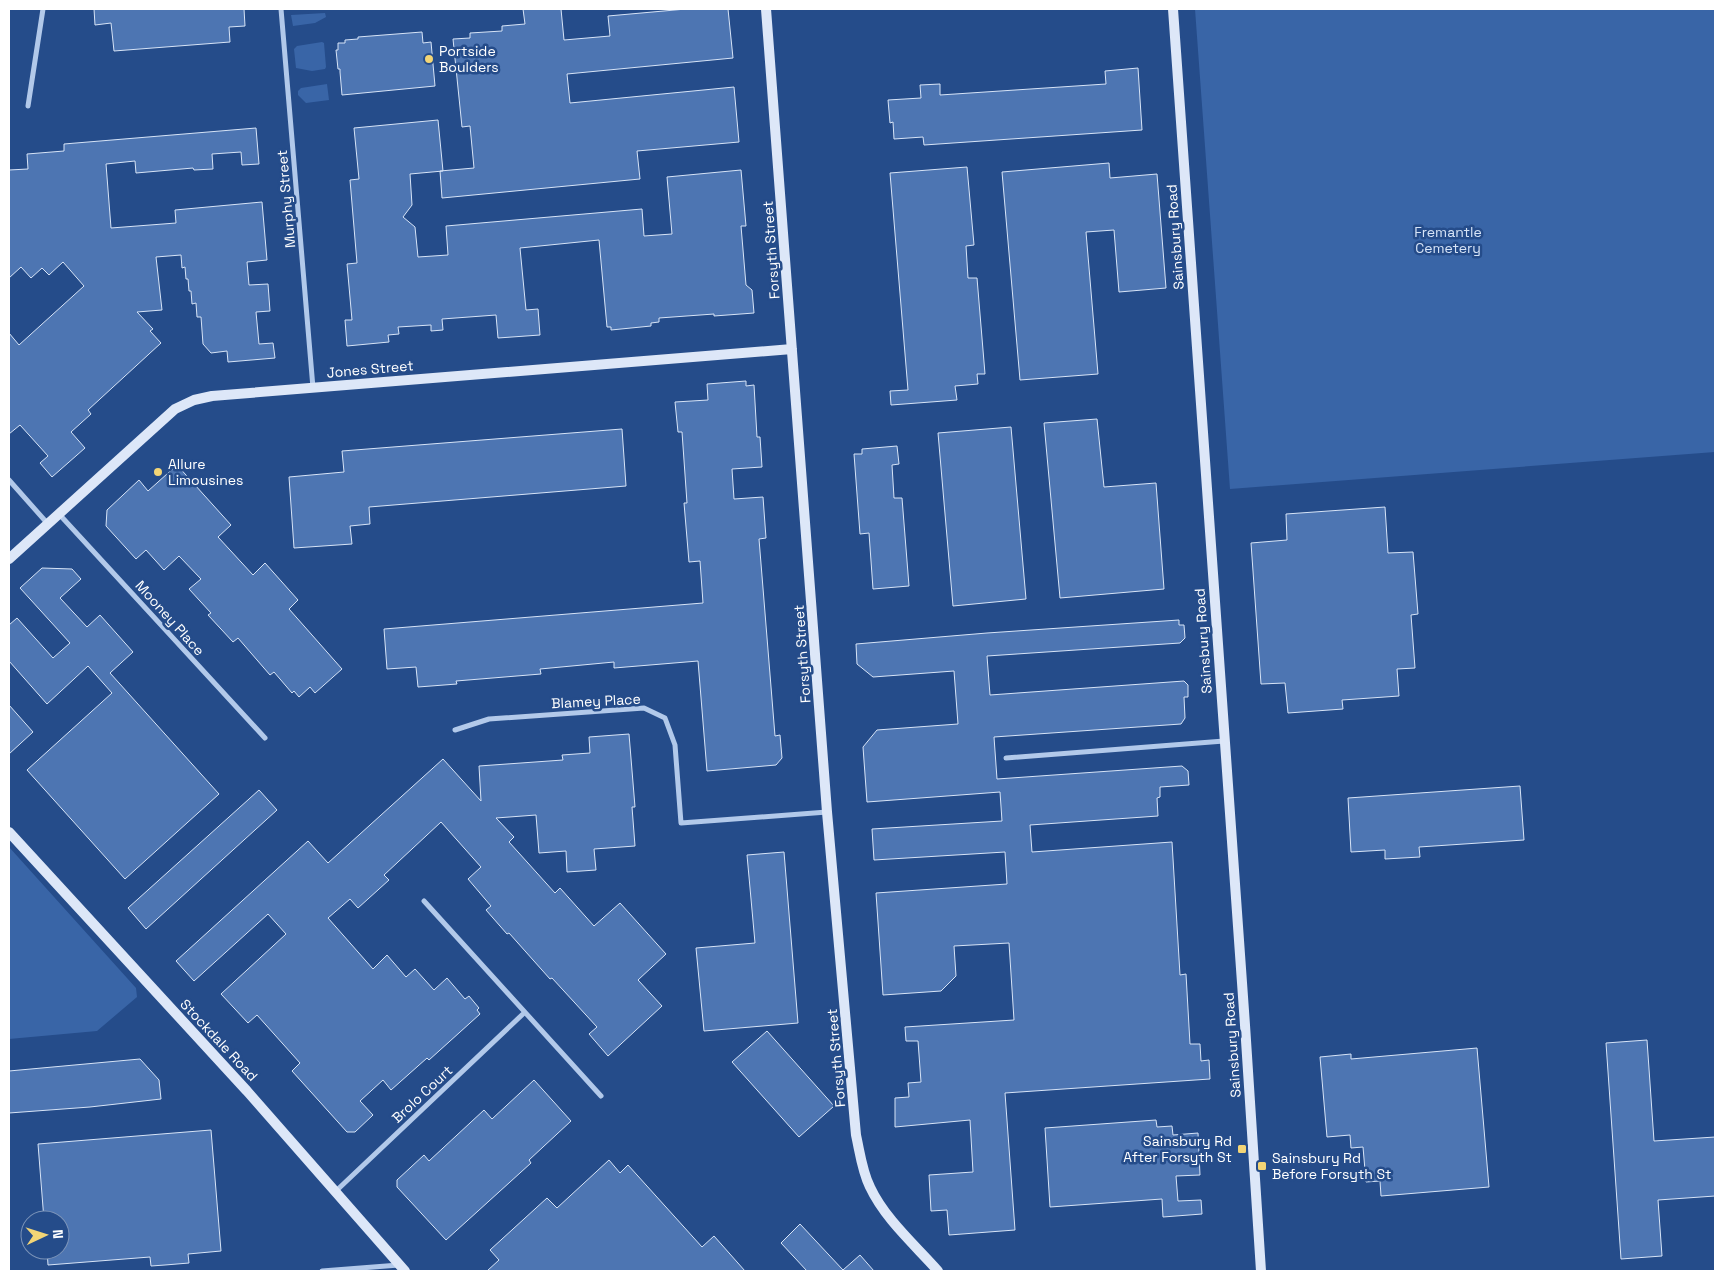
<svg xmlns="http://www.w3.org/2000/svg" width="1724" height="1280" viewBox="0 0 1724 1280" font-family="'Space Grotesk',sans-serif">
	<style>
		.green { fill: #3965a7 }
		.building { fill: #4d75b2; stroke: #d7e4f7 }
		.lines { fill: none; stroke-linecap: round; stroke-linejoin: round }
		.street { stroke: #b2c9ea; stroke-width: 5 }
		.secondary { stroke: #dde7f8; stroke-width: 10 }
		.poi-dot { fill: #f3d576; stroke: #254c8a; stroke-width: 2 }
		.labels { text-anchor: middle; stroke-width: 5; stroke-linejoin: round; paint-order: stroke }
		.poi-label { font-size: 14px; fill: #fff; stroke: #254c8a; text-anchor: start }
		.street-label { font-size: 14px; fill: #fff; stroke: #254c8a }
		.park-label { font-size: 14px; fill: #d7e4f7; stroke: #254c8a }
	</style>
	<rect width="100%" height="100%" fill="#254c8a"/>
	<path class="green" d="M1195,9h520v443l-485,37z
		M325,13l1,4 -11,6 -22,3 -2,-11z
		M322,42l2,1 2,24 -1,2 -13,2 -16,-3 -2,-19 3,-3z
		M327,84l2,16 -23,3 -8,-8v-4l3,-3z
		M9,847l127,141 1,9 -40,34 -88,8z"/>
	<path class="building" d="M94,9h150l1,17 -16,1 1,15 -116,9 -3,-28 -16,2z
		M523,9h38l3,31 46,-4 -2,-20 78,-7h42l5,49 -166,16 3,29 164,-16 5,55 -102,9 3,28 -198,19 -2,-27 34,-3 -4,-42 -8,1 -9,-88 17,-1v-5l32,-2v-5l23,-2z
		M422,32l1,11 8,-1 4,44 -93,9 -2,-23v-3h-2l-2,-19h2v-7h7v-3l13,-1v-2z
		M1138,68l4,62 -218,15 -1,-8 -29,2 -1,-17 -3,1 -2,-23 33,-2 -1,-13 20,-1v11l166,-11 -1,-13z
		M438,120l5,51 -33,3 2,31 -9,12 12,10 3,30 30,-2 -2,-29 196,-17 2,27 28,-2 -5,-57 74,-7 5,56h-5l5,59 6,5 2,23 -40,3v-2l-55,4v4l-8,1v3l-40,4v-3h-4l-8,-87 -79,8 6,62 12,-1 2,26 -42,3 -2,-23 -54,4 1,11 -12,1v-6l-33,2 1,7 -11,1 1,7 -42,4 -2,-26h7l-5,-56 10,-1 -7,-83 9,-1 -5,-51z
		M256,128l3,36 -17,1 -1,-13 -29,2 1,15 -19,1 -1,-2 -57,5 -1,-12 -29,3 5,64 65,-5 -1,-13 87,-8 5,58 -20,2 2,23 19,-1 2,27 -14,1 3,32 14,-1 2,15 -47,4 -1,-11 -16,2 -8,-9 -2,-27h-4l-1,-14 -4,1 -1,-13h-2l-1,-12h-2l-1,-12 -3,1 -1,-13 -25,2 6,53 -25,2 16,17 -3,2 11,12 -73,67 3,4 -20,18 14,16 -33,29 -12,-14 8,-7 -28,-31 -11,9v-101l10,12 65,-59 -21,-24 -14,13 -7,-7 -11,10 -10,-11 -12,11v-108l19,-1 -1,-15 37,-3v-7z
		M1109,163l1,15 47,-4 9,114 -47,4 -5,-62 -28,2 12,142 -78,6 -18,-208z
		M967,167l7,78 -8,1 2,32h9l8,96h-8l1,10 -23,2 2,14 -66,5 -1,-14 18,-1 -18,-217z
		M746,381v5l8,-1 3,52h3l2,30 -30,2 2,30 29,-2 3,41 -7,1 16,197 5,-1 2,23 -6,7 -69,6 -9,-110 -84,7v-6l-74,7 1,5 -85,7 1,3 -39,3 -2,-20 -29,2 -3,-40 319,-26 -3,-42 -11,1 -5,-59h3l-5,-71h-4l-3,-30 33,-2 -1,-16z
		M1097,419l7,68 52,-4 8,106 -104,9 -16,-175z
		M1011,427l15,172 -73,7 -15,-173z
		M622,429l4,57 -257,21 1,17 -20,2 2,18 -58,4 -5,-71 55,-5 -2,-21z
		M897,446l2,18 -7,1 2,33h8l7,88 -36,3 -4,-56 -9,1 -6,-80h8v-5z
		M177,465l54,60 -13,12 35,38 12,-12 33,37 -9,9 53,60 -27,24 -5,-6 -11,10 -5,-6 -2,2 -18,-21 -4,3 -32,-37 -5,4 -25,-27 3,-2 -22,-24 12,-10 -22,-23 -15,14 -18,-20 -10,9 -30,-33 1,-16 32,-30 9,11z
		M1385,507l3,46 25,-1 5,62 -7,1 4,53 -18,1 2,27 -57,4 1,9 -55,4 -3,-30 -24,1 -10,-141 36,-3 -1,-26z
		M42,568l30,1 9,10 -21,19 27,29 13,-12 33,37 -23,21 109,121 -94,85 -98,-109 85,-77 -24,-27 -41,38 -38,-43v-36l8,-7 36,40 17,-15 -50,-55z
		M1179,620v5h5l1,13 -5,5 -193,13 3,39 194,-14 4,4v12h-4l1,21 -4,6 -187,13 3,42 185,-13 6,5 1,14 -29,2v10l-3,1 1,18 -128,9 2,27 140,-10 8,133 6,-1 4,70h10l1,17 8,-1 1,19 -205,14 10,137 -66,5 -2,-25 -16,1 -2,-36 44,-3 -3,-52 -75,7v-29l14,-1 -1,-14 13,-1 -3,-41h-12l-1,-14 109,-7 -5,-77 -55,3 2,30 -15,15 -58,4 -7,-102 131,-9 -2,-32 -131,8 -2,-31 130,-8 -2,-29 -133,10 -4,-55 14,-17 81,-6 -4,-53 -81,6 -16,-13 -1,-20 131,-11z
		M9,705l24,27 -24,22z
		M629,734l6,73h-3l3,39 -41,3 2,21 -29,2 -1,-21 -27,2 -3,-38 -40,3 18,19 -5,5 46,51 5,-5 34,38 26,-23 46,51 -28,26 24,26 -54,50 -19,-22 8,-7 -45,-49 -2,1 -41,-46 -2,1 -21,-24 5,-4 -23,-27 13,-12 -40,-45 -57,53 5,5 -31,28 -8,-9 -22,19 45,51 14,-14 19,22 9,-8 19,21 13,-12 18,21 4,-3 10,12 -2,2 3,4 -51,46 -2,-2 -36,32 -8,-10 -23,21 13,14 -18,17h-8l-55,-61 8,-8 -43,-48 -9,8 -27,-29 65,-60 -18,-20 -74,67 -18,-20 132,-120 20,22 115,-104 38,42 -2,-35 84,-6 -1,-5 28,-2 -1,-16z
		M1520,786l4,54 -105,7 1,10 -35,2v-9l-34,2 -3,-54z
		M259,790l18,20 -131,119 -18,-21z
		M784,852l14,171 -94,8 -8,-83 59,-5 -8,-88z
		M767,1031l67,75 -35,31 -67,-75z
		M1647,1040l7,101 61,-4v59l-57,4 4,56 -41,3 -15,-216z
		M1477,1048l12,139 -108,9 -1,-15 -14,1 -3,-35 -12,1 -1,-13 -23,2 -7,-80 31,-3v5z
		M140,1059l19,21 2,19 -71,8 -81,6v-42z
		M534,1080l37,41 -42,39 2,3 -85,77 -49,-53v-7l27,-25 5,6 55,-51 8,9z
		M1156,1120l1,7 15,-1 1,9 25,-2 2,42 -24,1 2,25 23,-1 1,14 -39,3 -1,-18 -112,8 -5,-79z
		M211,1130l10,121 -33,3 1,9 -24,2 -14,1 -1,-9 -102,8 -1,-15h13v-30h-16l-6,-76z
		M609,1160l11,13 8,-8 74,82 12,-11 31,35h-258l12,-11 -9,-10 57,-52 10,10z
		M800,1224l43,46 17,-15 14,16h-67l-26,-28z"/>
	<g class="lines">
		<path class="street" d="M281,9l32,379
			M28,106l15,-97
			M9,480l39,44
			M59,514l206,224
			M455,730l34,-11 155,-11 21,10 10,27 6,78 146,-11
			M1006,758l218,-17
			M424,901l177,195
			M336,1191l188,-178
			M322,1271l77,-6"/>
		<path class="secondary" d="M766,9l61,803 29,323c4,18 6,36 14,52 15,32 45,58 68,84
			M1173,9l72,1016 16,246
			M9,559l166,-150 19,-9 18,-4 580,-47
			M9,832l238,259 158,180"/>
	</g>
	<g class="poi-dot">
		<circle cx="429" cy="59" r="5"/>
		<circle cx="158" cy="472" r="5"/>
		<rect x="1237" y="1144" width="10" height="10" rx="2.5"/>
		<rect x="1257" y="1161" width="10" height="10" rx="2.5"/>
	</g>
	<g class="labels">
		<g class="poi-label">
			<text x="439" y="56">Portside<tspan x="439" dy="16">Boulders</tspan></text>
			<text x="168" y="469">Allure<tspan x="168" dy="16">Limousines</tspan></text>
			<text x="1232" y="1146" text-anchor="end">Sainsbury Rd<tspan x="1232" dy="16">After Forsyth St</tspan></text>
			<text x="1272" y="1163">Sainsbury Rd<tspan x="1272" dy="16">Before Forsyth St</tspan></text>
		</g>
		<g class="street-label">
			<text transform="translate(286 199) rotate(-95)" y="5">Murphy Street</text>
			<text transform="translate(1175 237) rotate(-94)" y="5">Sainsbury Road</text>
			<text transform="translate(771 250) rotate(-94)" y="5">Forsyth Street</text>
			<text transform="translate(370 369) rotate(-5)" y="5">Jones Street</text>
			<text transform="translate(170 618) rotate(48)" y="5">Mooney Place</text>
			<text transform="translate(1203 641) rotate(-94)" y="5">Sainsbury Road</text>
			<text transform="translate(802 654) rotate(-94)" y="5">Forsyth Street</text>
			<text transform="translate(596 701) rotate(-3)" y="5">Blamey Place</text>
			<text transform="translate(219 1040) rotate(47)" y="5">Stockdale Road</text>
			<text transform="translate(1232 1045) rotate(-94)" y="5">Sainsbury Road</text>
			<text transform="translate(836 1058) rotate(-95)" y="5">Forsyth Street</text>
			<text transform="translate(422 1094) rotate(-43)" y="5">Brolo Court</text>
		</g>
		<g class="park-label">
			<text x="1448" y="237">Fremantle<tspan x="1448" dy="16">Cemetery</tspan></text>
		</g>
	</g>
	<rect width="1724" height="1280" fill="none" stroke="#ffffff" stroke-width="20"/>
	<g transform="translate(45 1235) rotate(86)"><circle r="24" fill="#254c8a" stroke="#7c94b9"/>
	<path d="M0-4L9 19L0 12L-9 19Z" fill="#f3d576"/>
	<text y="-8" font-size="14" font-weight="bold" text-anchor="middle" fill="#ffffff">N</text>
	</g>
</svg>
